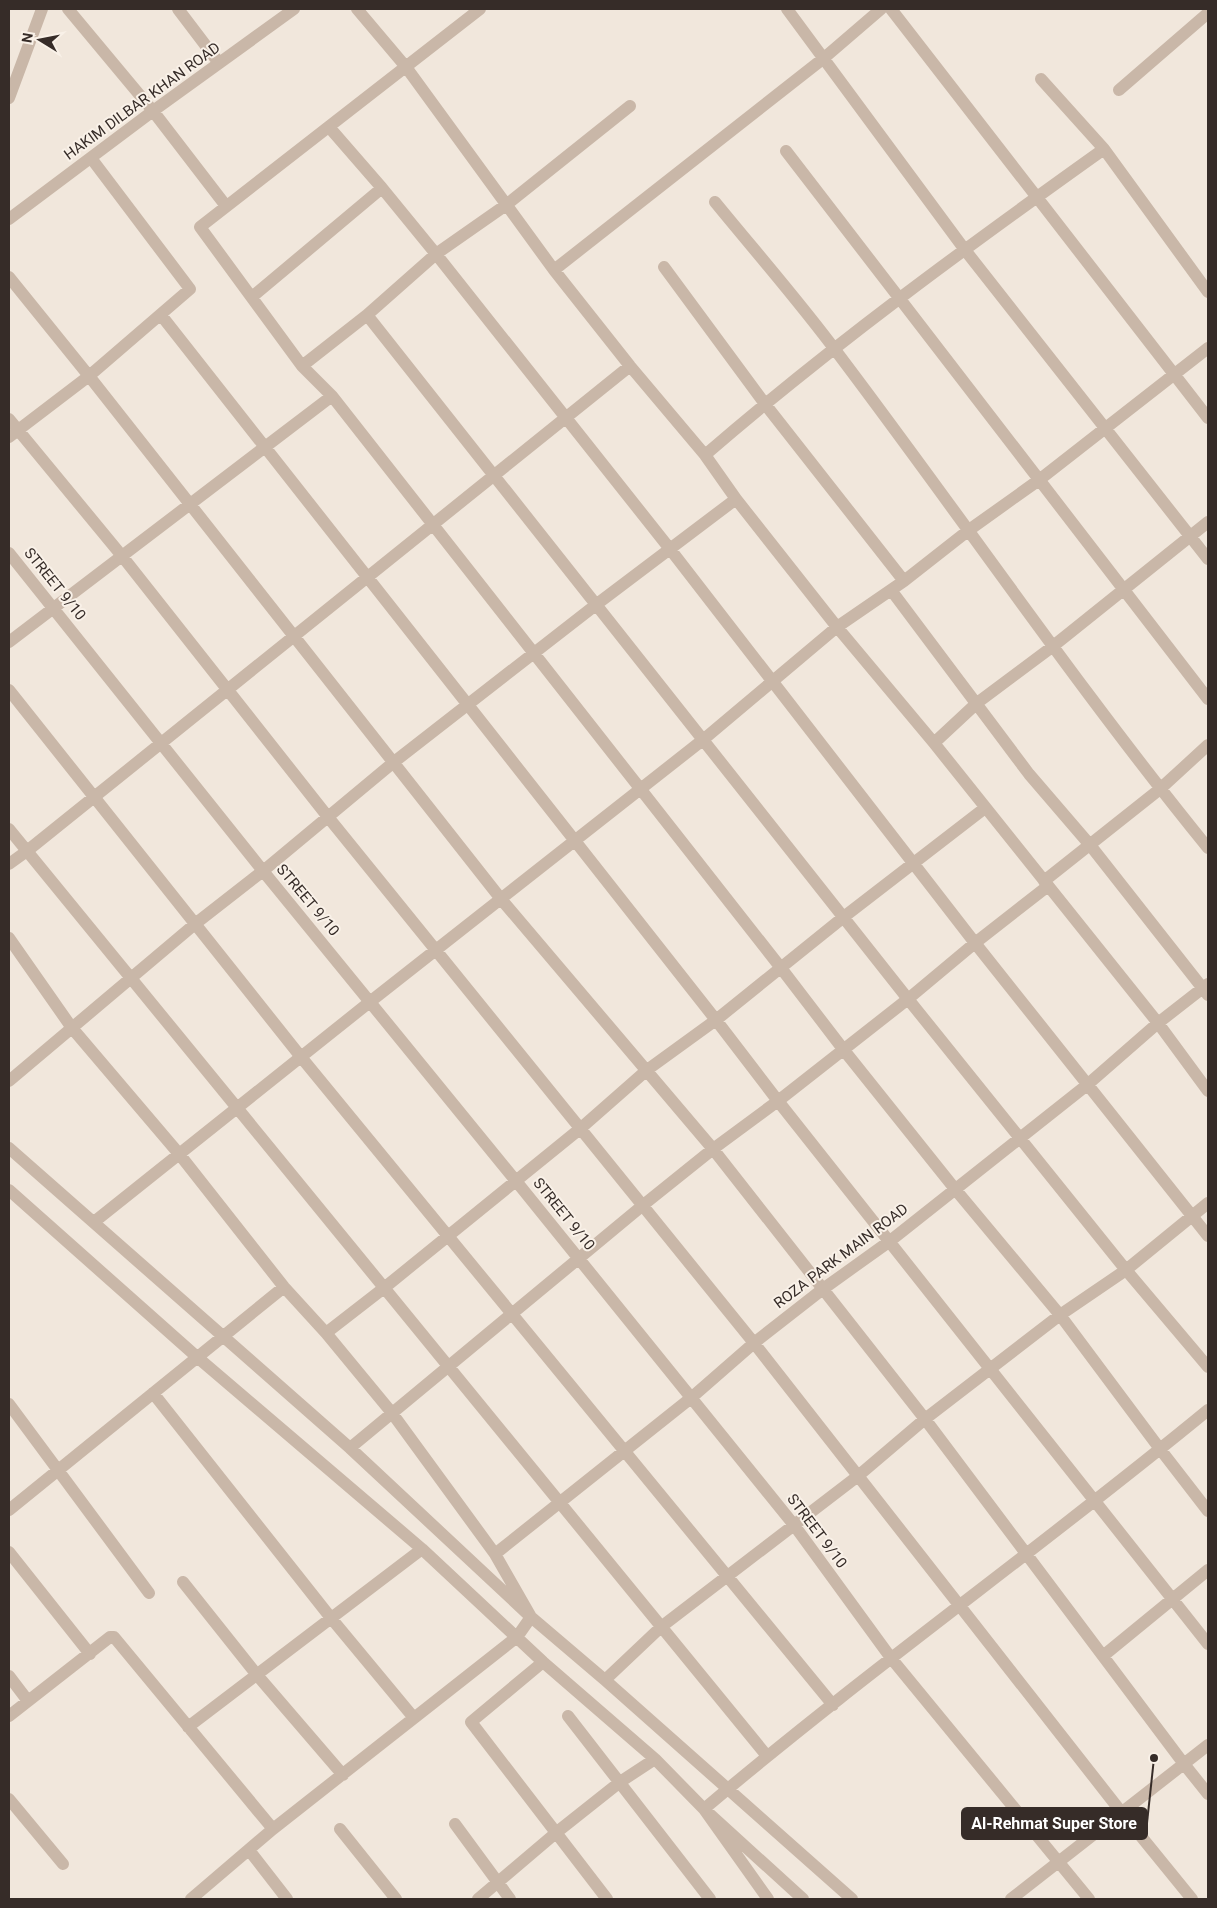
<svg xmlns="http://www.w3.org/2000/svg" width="1217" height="1908" viewBox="0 0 1217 1908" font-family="Roboto,sans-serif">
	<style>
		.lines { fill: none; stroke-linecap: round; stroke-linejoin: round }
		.minor { stroke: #c9b7a8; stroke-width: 12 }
		.labels { text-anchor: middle; stroke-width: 4; stroke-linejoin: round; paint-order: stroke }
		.street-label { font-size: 15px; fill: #362c28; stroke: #f9f1e8 }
		.leader { fill: none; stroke: #362c28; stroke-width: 2 }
		.callout-dot { fill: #362c28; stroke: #f9f1e8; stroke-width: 2 }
		.callout { fill: #362c28; stroke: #362c28; stroke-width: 2 }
		.callout-label { font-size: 16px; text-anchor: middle; font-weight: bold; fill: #fff }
	</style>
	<rect width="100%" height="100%" fill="#f1e7dc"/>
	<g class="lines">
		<path class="minor" d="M68,9l85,102 73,95
			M178,9l41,54
			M357,9l49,58 148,203 76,96 75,89 31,44 101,128 97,116 224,280 50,68
			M480,9l-280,218 102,139 30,30 449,572 62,81 112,140 105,126 100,134 48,62
			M787,9l178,241 243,309
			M891,9l317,409
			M1041,79l63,70 104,143
			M1119,90l89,-77
			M9,98l33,-89
			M329,127l53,61 54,66 234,295 305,394 233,293
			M786,151l422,548
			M715,202c40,49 83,98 121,149 125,165 241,336 372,497
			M9,219l144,-108 141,-102
			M664,267l101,137 139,177
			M554,270l270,-212 57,-49
			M9,277l80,99 412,523 212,250 212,270 259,345 24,30
			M252,297l130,-109
			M161,315l555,705 62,81 430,543
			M367,315l541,684 218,271 82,97
			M302,366l65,-51 69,-61 70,-49 124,-99
			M9,419l113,137 206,261 426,526 368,470 70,86
			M9,437l80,-61 101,-87 -99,-131
			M705,455c127,-110 263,-209 399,-306
			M9,553l254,318 253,310 278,344 97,133 198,241
			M891,590l138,184 61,71 118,150
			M9,642l323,-246
			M9,690l292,367 532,648
			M934,743l43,-40 75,-56 156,-125
			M9,829l758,927
			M9,864l18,-13 603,-485
			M1044,881l116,-92 48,-44
			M9,938l63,90 108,127 104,132 42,46 66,80 103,141 36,63 74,63 247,219
			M9,1081l186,-157 68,-53 131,-109 203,-158 139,-105
			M9,1148l341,300 181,169 -14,20 -244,192 -82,70
			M9,1190l188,167 225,192 121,113 112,97 49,50 99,90
			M94,1222l277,-221 333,-262 133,-112 67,-46 65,-51 70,-50 169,-132
			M326,1333l58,-45 197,-160 66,-58 69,-50 129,-104 140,-108
			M153,1393l178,225 83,100
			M9,1404l140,189
			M350,1448l292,-242 71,-57 65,-48 130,-102 67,-56 73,-57
			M9,1510l275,-223
			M9,1552l81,102
			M495,1554l196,-156 63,-55 69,-54 67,-48 197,-156 71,-62 50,-39
			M183,1582l74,93 86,100
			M1103,1656l105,-86
			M543,1662l-72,60 136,177
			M9,1676l19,25
			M605,1680l56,-53 197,-151 67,-57 135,-104 66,-45 82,-67
			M9,1716l101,-79h4l159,192
			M568,1716l142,183
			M188,1727l234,-178
			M9,1799l54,65
			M455,1824l55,75
			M340,1829l56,70
			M249,1850l38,49
			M478,1899l79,-67 63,-50 35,-23
			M768,1899l-64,-90c164,-139 339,-263 504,-399
			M1011,1899l197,-154"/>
	</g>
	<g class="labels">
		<g class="street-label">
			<text transform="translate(142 101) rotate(-36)" y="5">HAKIM DILBAR KHAN ROAD</text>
			<text transform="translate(55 584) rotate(51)" y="5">STREET 9/10</text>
			<text transform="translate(308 900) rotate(50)" y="5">STREET 9/10</text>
			<text transform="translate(564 1214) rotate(51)" y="5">STREET 9/10</text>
			<text transform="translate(841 1256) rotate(-37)" y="5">ROZA PARK MAIN ROAD</text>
			<text transform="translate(817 1531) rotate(53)" y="5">STREET 9/10</text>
		</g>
	</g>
	<path class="leader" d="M1154 1758L1147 1823"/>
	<circle class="callout-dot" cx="1154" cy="1758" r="5"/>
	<rect class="callout" x="962" y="1808" width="185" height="31" rx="5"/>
	<g class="callout-label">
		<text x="1054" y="1829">Al-Rehmat Super Store</text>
	</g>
	<rect width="1217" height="1908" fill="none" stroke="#362c28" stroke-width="20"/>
	<g transform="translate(40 40) rotate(280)" stroke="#f9f1e8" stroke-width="4" paint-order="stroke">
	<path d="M0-4L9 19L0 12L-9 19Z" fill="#362c28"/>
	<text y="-8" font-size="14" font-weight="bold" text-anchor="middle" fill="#362c28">N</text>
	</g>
</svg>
